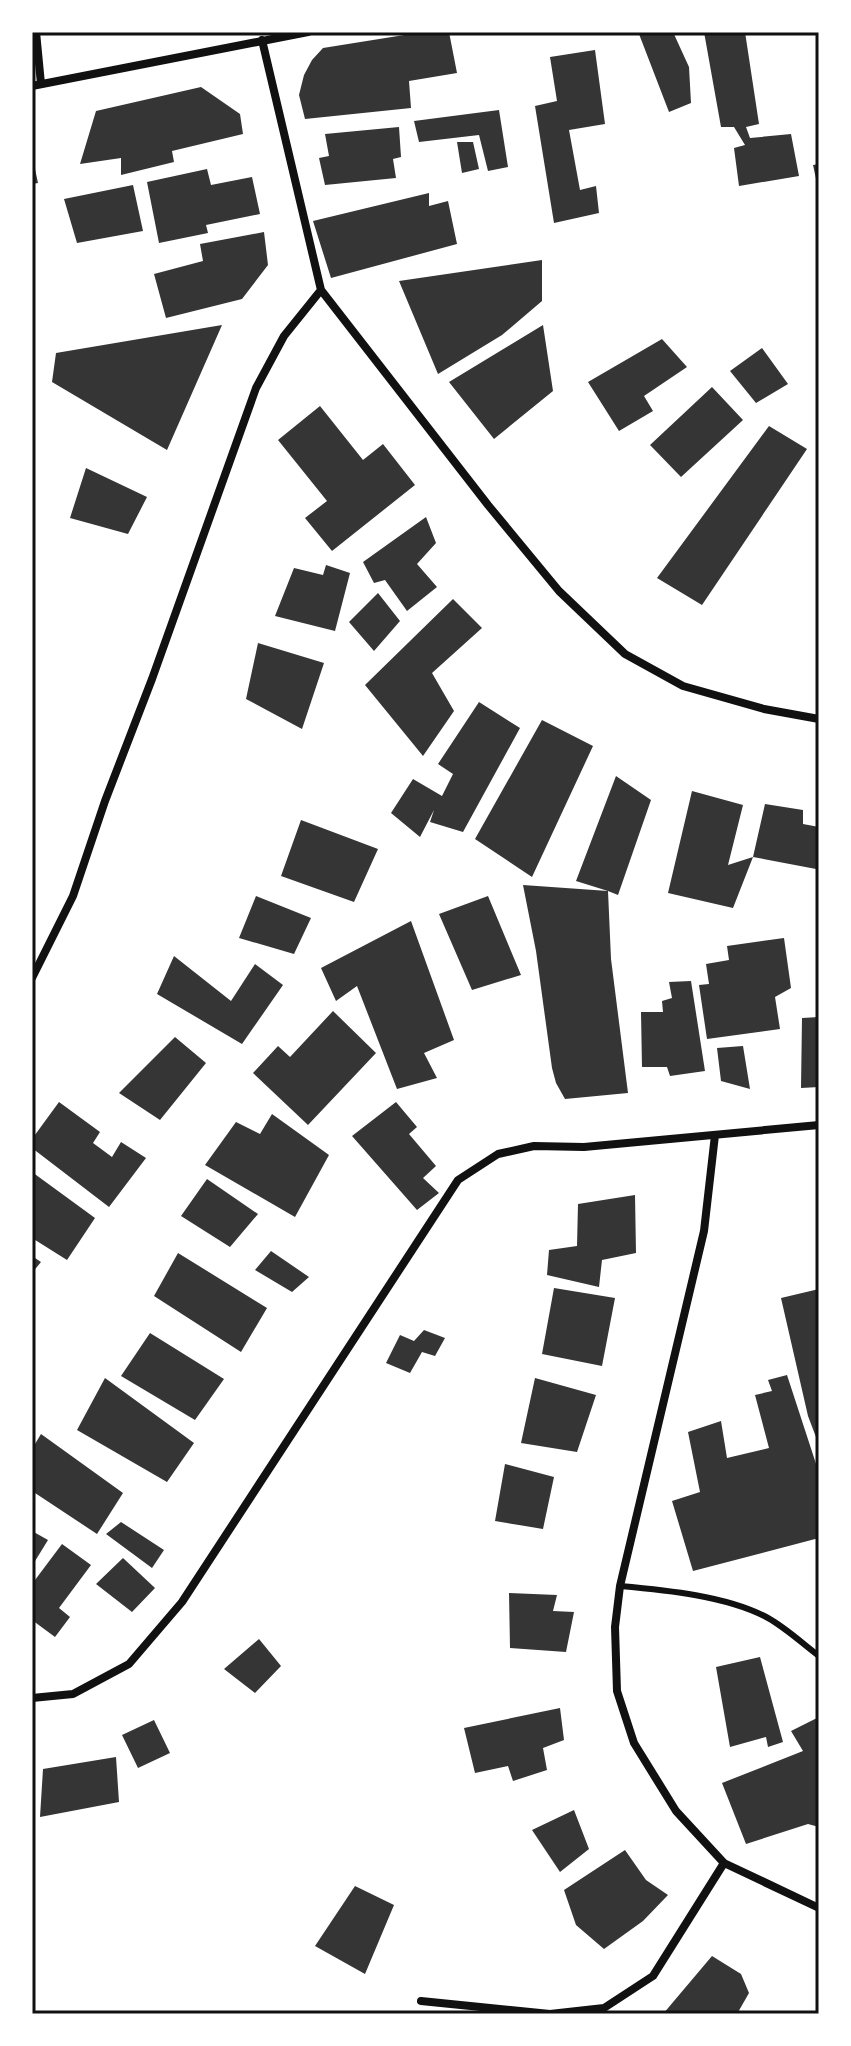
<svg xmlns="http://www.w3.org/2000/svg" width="851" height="2046" viewBox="0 0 851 2046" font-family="'Noto Sans',sans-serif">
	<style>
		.building { fill: #353535 }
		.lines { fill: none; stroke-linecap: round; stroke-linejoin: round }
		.service { stroke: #111; stroke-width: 6 }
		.minor { stroke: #111; stroke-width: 8 }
		.neatline { fill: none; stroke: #111; stroke-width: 3 }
	</style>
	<rect width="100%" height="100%" fill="#fff"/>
	<path class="building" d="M423,32h26l8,41 -48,8 2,27 -106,11 -6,-24 5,-20 8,-15 11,-12z
		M647,32h26l16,35 2,36 -22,9 -30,-78z
		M704,32h41l14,92 -13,3 4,11 41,-4 8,42 -60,10 -5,-38 11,-3 -11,-18h-13z
		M595,50l10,74 -36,6 11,60 16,-4 3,27 -45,10 -19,-117 22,-5 -7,-44z
		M201,87l39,27 3,20 -71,17 2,11 -53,13v-17l-41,6 16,-53z
		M499,110l9,57 -20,4 -9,-36 -60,7 -5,-21z
		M399,127l2,30 -8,2 3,19 -71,7 -6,-27 10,-2 -4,-22z
		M457,142h16l6,27 -17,4z
		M32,155l6,28 -6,1z
		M819,164v24h-1l-5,-23z
		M207,169l4,16 41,-8 8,37 -54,11 2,8 -49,10 -12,-61z
		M133,185l10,46 -66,12 -13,-44z
		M429,193v13l19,-5 9,43 -126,34 -18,-57z
		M264,232l4,33 -26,34 -76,19 -12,-44 49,-13 -3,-17z
		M542,260v41l-40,34 -64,39 -39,-93z
		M222,325l-55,125 -115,-68 4,-29z
		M543,325l10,66 -59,48 -45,-57z
		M662,339l25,28 -43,29 9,15 -34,20 -31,-49z
		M762,348l26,36 -32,19 -26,-32z
		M712,387l31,33 -62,57 -31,-32z
		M320,406l43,54 20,-16 32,41 -83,66 -27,-33 22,-17 -49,-61z
		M769,426l38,23 -105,156 -45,-27z
		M86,468l61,29 -19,37 -58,-16z
		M426,517l10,26 -19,21 20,23 -30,24 -22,-31 -11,3 -11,-21z
		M326,565l24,8 -15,58 -60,-15 19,-48 29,7z
		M378,593l22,28 -26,30 -25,-29z
		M453,599l29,29 -50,45 22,38 -31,45 -58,-71z
		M258,643l66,20 -22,66 -56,-30z
		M479,702l41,26 -57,104 -33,-10 4,-12 -14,27 -29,-24 22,-34 29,17 11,-22 -15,-10z
		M542,720l51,26 -61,131 -57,-38z
		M616,776l35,24 -33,95 -10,-4 3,68 17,134 -63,6 -9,-16 -4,-15 -16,-117 -13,-66 85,6 -32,-10z
		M692,791l51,14 -15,60 25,-8 -20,51 -65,-15z
		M765,804l38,6v14l16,3 -3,42 -63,-12z
		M301,820l77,29 -24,53 -73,-26z
		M256,896l55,22 -17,36 -55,-16z
		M488,896l33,79 -49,15 -33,-76z
		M411,921l43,119 -30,13 13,25 -40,11 -40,-103 -21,15 -15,-33z
		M784,938l7,50 -16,9 5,32 -73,10 -8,-54 10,-1 -3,-20 23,-4 -2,-14z
		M174,956l57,45 24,-37 28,21 -41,59 -85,-50z
		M691,981l14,90 -35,5 -3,-9h-25l-1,-55h22l-1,-11 10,-3 -3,-16z
		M333,1011l43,42 -68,72 -55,-52 25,-27 12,11z
		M819,1017v70l-18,1 1,-70z
		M175,1037l31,26 -46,57 -41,-27z
		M743,1046l7,43 -29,-8 -4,-33z
		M59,1102l41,30 -7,11 19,14 9,-15 25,16 -37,49 -77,-59v-9z
		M396,1102l21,25 -8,7 27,32 -13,12 16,15 -22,17 -65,-74z
		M272,1114l57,41 -34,62 -90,-52 31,-43 24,12z
		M32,1172l63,46 -28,42 -35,-22z
		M207,1179l51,35 -28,33 -49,-31z
		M635,1195l1,58 -34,7 -3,27 -52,-12 2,-25 28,-4 1,-42z
		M271,1251l38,26 -17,15 -37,-22z
		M178,1253l89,55 -26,44 -87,-56z
		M32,1256l9,6 -9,11z
		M554,1288l61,10 -13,68 -60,-12z
		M819,1289v156l-11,-29 -27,-118z
		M424,1330l21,8 -10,18 -13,-4 -12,21 -24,-10 14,-28 14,6z
		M150,1333l74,46 -29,41 -74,-44z
		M787,1375l32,98v65l-126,33 -21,-70 28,-9 -12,-60 33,-11 6,37 42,-10 -14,-53 17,-4 -4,-11z
		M105,1378l89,65 -27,39 -90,-52z
		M535,1378l61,17 -19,57 -56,-9z
		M41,1434l82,59 -26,41 -65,-43v-42z
		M505,1464l49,13 -11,52 -48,-8z
		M121,1522l43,28 -12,18 -46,-34z
		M32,1531l16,9 -16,26z
		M62,1544l29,21 -32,43 11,9 -15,20 -23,-17v-36z
		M123,1558l32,30 -23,24 -36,-28z
		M509,1593l48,2 -4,16 21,1 -8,40 -56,-4z
		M259,1639l22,27 -26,27 -31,-24z
		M760,1657l23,85 -15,5 -2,-10 -36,10 -14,-80z
		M560,1708l4,32 -21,8 4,22 -34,11 -5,-15 -33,7 -11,-45z
		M819,1717v110l-11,-3 -62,20 -24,-61 81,-32 -12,-20z
		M154,1720l16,33 -32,15 -16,-33z
		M116,1757l3,45 -79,15 3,-48z
		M574,1810l15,39 -29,23 -28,-42z
		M625,1850l21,30 22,15 -25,26 -39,28 -28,-24 -12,-35z
		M355,1886l39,19 -29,69 -50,-28z
		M712,1956l29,18 8,19 -12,21h-74z"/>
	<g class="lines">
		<path class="service" d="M620,1586c45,4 108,10 148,32 18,10 35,26 51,38"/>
		<path class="minor" d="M36,32l5,52
			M262,40l59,250 167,215 71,86 66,63 58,32 81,23 55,10
			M32,86l276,-54
			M32,978l41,-82 32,-95 47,-122 104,-291 28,-52 37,-46
			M715,1135l-11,96 -84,355 -5,41 2,64 17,52 42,68 48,52 95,45
			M32,1698l41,-4 56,-30 53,-62 276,-422 40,-26 36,-8 50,1 235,-22
			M421,2001l129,13 54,-6 49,-32 71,-113"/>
	</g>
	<rect width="851" height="2046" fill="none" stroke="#ffffff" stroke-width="68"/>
	<rect x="34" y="34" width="783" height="1978" class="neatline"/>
</svg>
